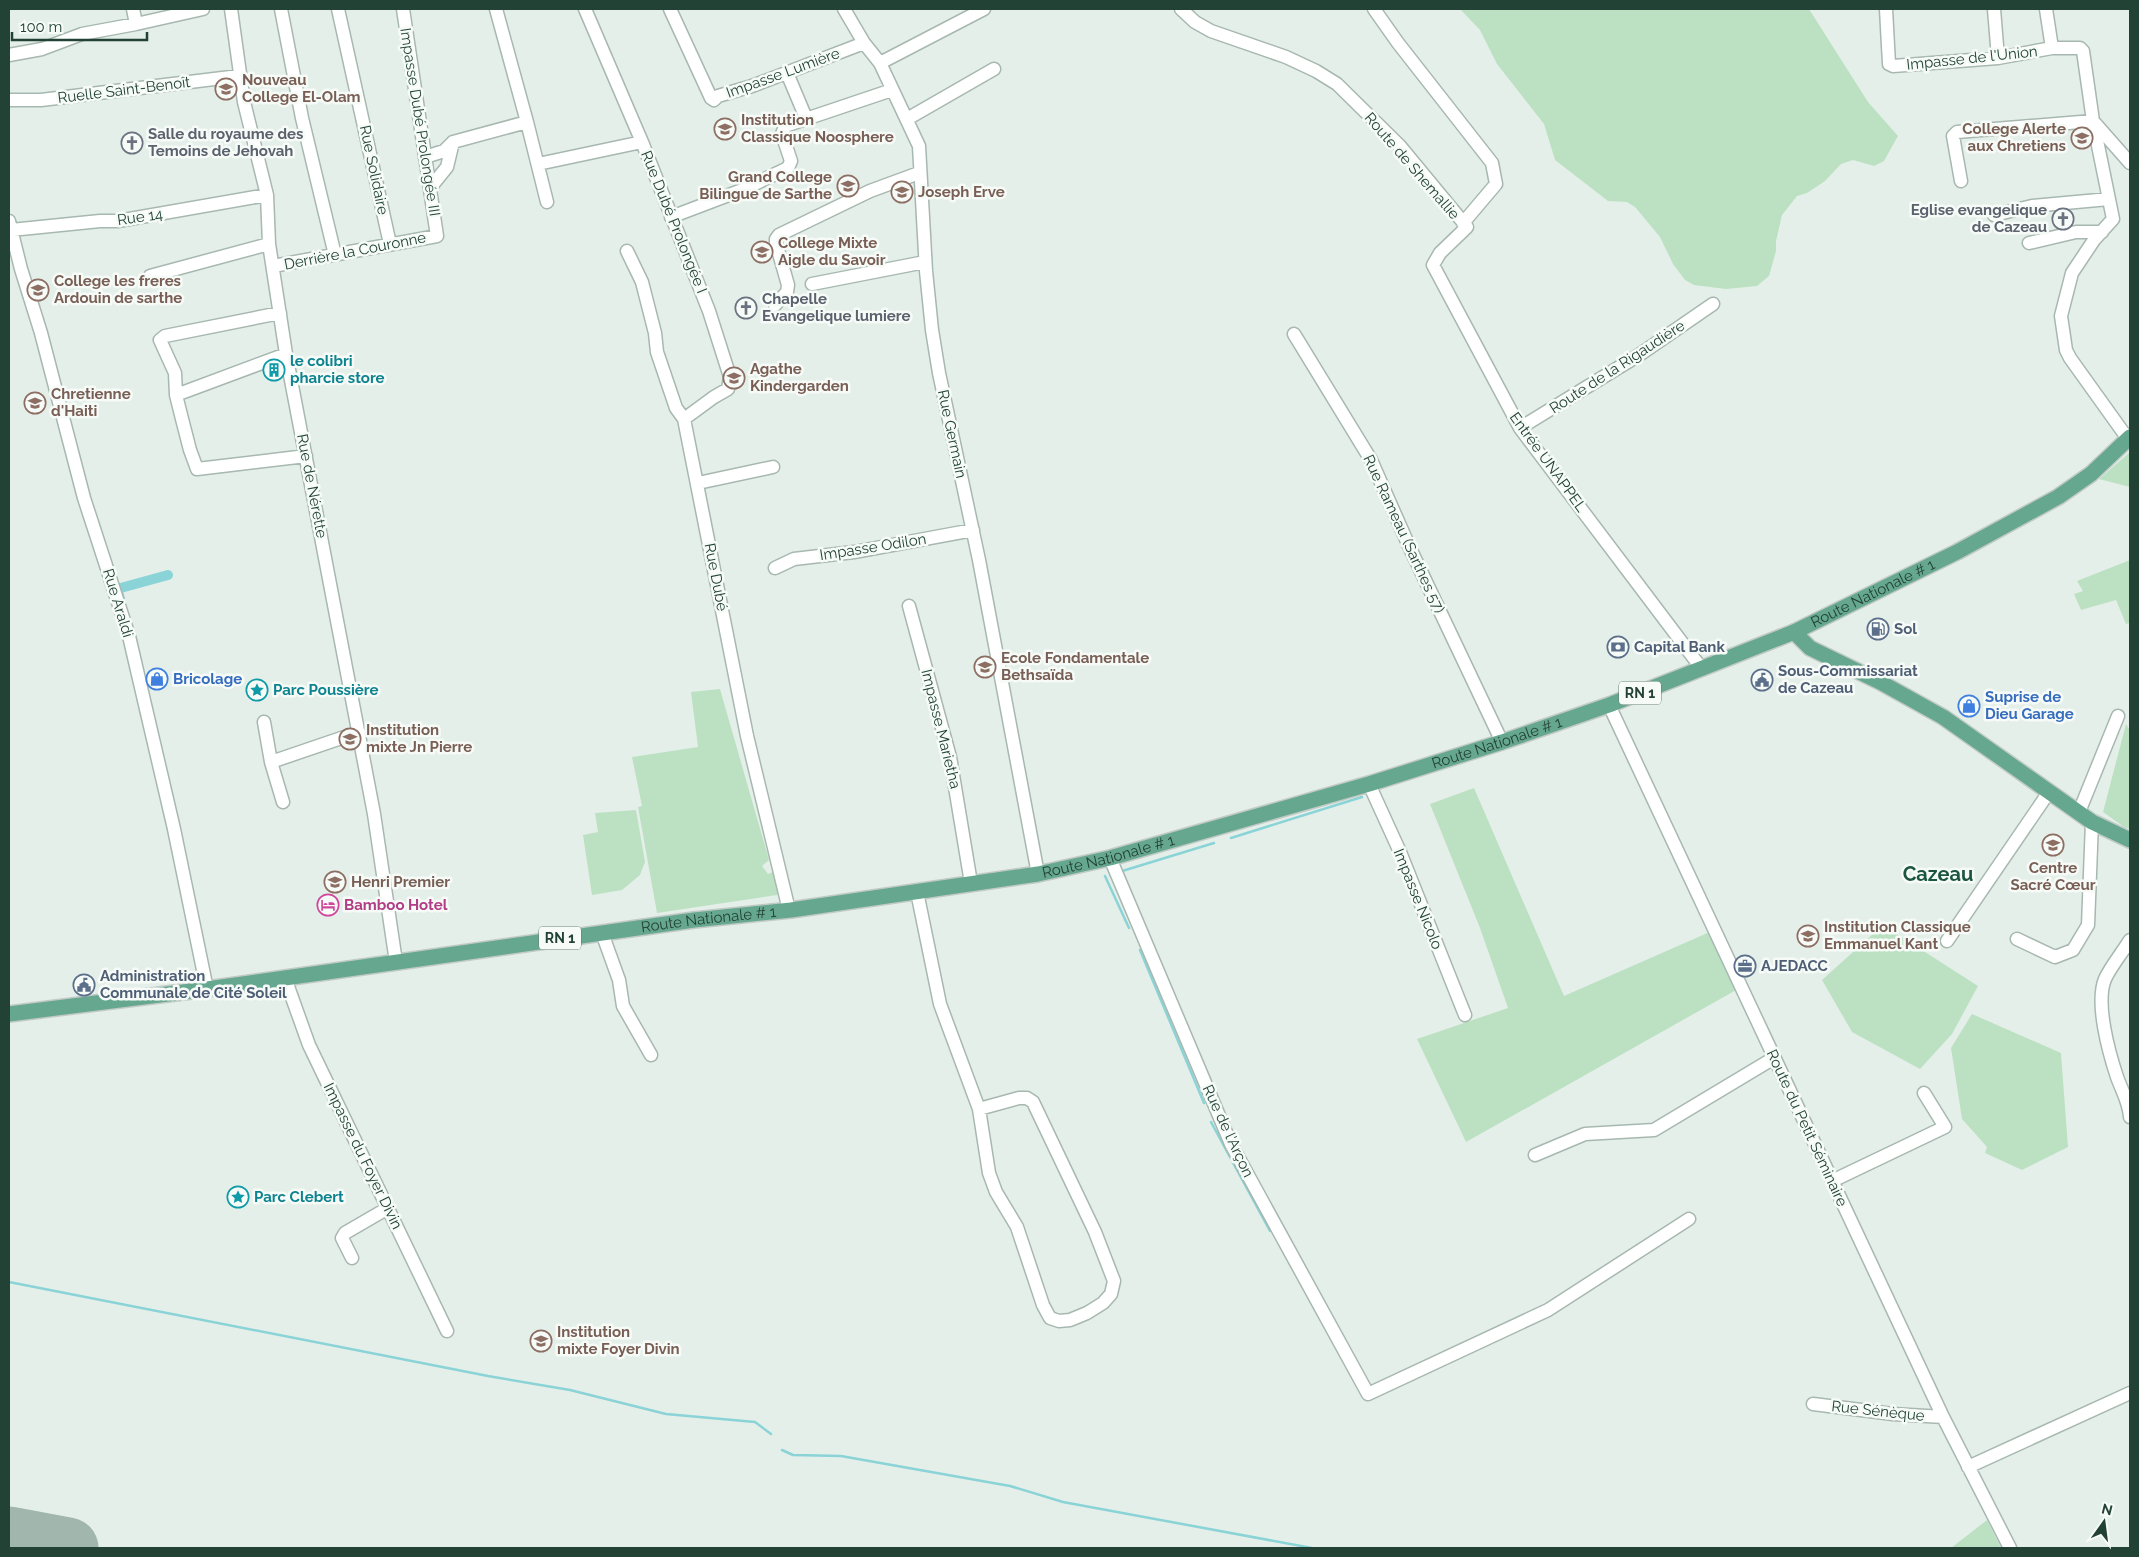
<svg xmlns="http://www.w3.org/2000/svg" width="2139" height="1557" viewBox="0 0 2139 1557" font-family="Raleway,sans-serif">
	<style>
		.green { fill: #bce1c2 }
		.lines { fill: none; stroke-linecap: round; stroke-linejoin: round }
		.stream { stroke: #8ad3d7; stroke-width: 2.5 }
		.canal { stroke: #8ad3d7; stroke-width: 10 }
		.runway { stroke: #a1b6ad; stroke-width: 61 }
		.minor-casing { stroke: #a7b8b0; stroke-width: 15 }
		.major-casing { stroke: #c1cac7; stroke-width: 18 }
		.minor { stroke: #fff; stroke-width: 12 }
		.major { stroke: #66a790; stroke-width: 15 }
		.labels { text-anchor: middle; stroke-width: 5; stroke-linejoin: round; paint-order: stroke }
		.shield { fill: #f6fbf8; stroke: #627a70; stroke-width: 1 }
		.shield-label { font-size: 14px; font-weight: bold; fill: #224236 }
		.street-label { font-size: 15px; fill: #224236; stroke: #f6fbf8 }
		.education-label { font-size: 15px; font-weight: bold; fill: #785e54; stroke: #f6fbf8; text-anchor: start }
		.worship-label { font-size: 15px; font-weight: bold; fill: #5b616d; stroke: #f6fbf8; text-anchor: start }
		.culture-label { font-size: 15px; font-weight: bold; fill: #0d838f; stroke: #f6fbf8; text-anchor: start }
		.service-label { font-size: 15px; font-weight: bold; fill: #4e5e75; stroke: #f6fbf8; text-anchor: start }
		.shop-label { font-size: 15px; font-weight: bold; fill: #366cbe; stroke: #f6fbf8; text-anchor: start }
		.hotel-label { font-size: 15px; font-weight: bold; fill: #b23c85; stroke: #f6fbf8; text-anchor: start }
		.district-label { font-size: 20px; font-weight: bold; fill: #1c5642; stroke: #f6fbf8 }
	</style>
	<rect width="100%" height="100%" fill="#e5efe9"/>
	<path class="green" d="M1460,9h349l59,93 30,34 -14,25 -10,5 -21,-6 -12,4 -16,17 -18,12 -10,3 -15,19 -6,26v10l-7,25 -12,10 -31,3 -32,-4 -9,-5 -12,-16 -13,-27 -25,-30 -8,-5 -19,-1 -53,-41 -11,-36 -47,-60 -17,-34z
		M2130,452v35l-31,-8z
		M2130,560v63l-4,1 -10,-24 -35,10 -7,-16 9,-3 -6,-10z
		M720,689l49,171 -7,6 6,8 5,-2 6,20 -2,3 -120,18 -19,-106 4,-1 -10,-49 66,-10 -7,-55z
		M2126,724l4,6v99l-6,-2 -21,-15z
		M1474,788l90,208 148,-65 26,58 -272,153 -49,-103 91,-31 -28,-80 -50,-124z
		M636,810l9,52 -5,13 -18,15 -30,5 -9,-60 15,-3 -3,-19z
		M1883,925l95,61 -26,48 -32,35 -68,-37 -30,-52z
		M1972,1014l89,39 7,94 -46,23 -37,-17 2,-6 -25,-28 -11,-71z
		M1987,1520l14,28h-50z"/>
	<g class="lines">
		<path class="stream" d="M122,592l2,8
			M1231,838l131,-41
			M1119,872l95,-29
			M1105,876l24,52
			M1140,950l64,153
			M1211,1122l59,109
			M9,1282l479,94 82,14 96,24 89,8 16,12
			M782,1450l11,5 48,1 169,30 53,16 249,46"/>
		<path class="canal" d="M117,589l51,-14"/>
		<path class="runway" d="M9,1537l59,11"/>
		<g class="minor-casing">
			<path id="minor" d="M133,9l3,15
				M231,9l13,93 23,93 2,49 17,110 88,460 22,148
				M281,9l21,109 33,137
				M338,9l52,235
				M585,9l57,133 67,169 21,66 -2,12 -14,8 -30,22
				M670,9l41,89 3,2 4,-4 34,-10 112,-43
				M844,9l20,34 16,20 39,83 7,125 6,59 7,43 40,187 59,314
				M1181,9l14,13 16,9 75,26 30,14 21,13 63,62 67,81 -27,26 -7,12 87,163 182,241
				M1374,9l24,34 94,120 4,21 -33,39
				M1886,9l3,55 4,2 105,-8 54,-10
				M1994,9l4,49
				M2046,9l6,39h28l3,3 10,70 20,98 -19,21 -22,33 -11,43 5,34 4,8 58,81
				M9,55l33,-6 40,-15 54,-10 67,-15
				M880,63l104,-54
				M787,73l19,45
				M9,100h32l198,-24
				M907,119l87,-50
				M527,122l20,80
				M425,157l19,-6 9,-9
				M538,164l104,-22
				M1961,181l-8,-45 4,-4 136,-11 37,42
				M430,188l17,-21 6,-25 74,-20 -31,-113
				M1994,215l38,-9 77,-7
				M671,217l71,-27 46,-22 3,-7 -9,-27 3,-8 107,-36
				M9,221l12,48 20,64 43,165 45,138 45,193 33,160
				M11,230l89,-9h18l149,-26
				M2029,243l47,-11h26
				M627,251l15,31 13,51 2,19 19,56 8,11 63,317 42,174
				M273,266l164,-30 -34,-227
				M150,276l119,-32
				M812,284l113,-22
				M775,305l12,-13 1,-7 -12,-42v-4l3,-4 91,-44 49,-18
				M280,313l-115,23 -5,4 15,33 1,22 5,20 9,35 7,19 109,-13
				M1294,334l77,126 38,86 93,196
				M176,395l110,-41
				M1520,428l119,-73 74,-51
				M698,483l75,-16
				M775,568l19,-9 60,-7 119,-22
				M909,606l41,151 21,126
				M1609,705l334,712 67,131
				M264,722l7,40 12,40
				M271,762l88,-30
				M1369,784l31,68 65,163
				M2079,812l39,-96
				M1110,858l121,286 137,250 180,-84 141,-91
				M917,892l23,112 39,105 10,64 7,19 21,35 26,78 7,13 9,3 11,-1 17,-7 16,-10 8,-9 3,-13 -19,-49 -62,-130 -6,-4h-8l-40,11
				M602,933l17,47 4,26 28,49
				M2017,939l38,18 18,-7 15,-25 4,-103
				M2130,940c-8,13 -19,26 -25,39 -10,24 4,74 12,98 5,14 12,25 13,40
				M1947,941l102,-149
				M285,978l24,67 138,286
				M1535,1155l50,-21 69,-4 120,-72
				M1832,1181l113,-54 -21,-34
				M352,1258l-10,-20 3,-5 43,-25
				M1813,1404l80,10 50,3
				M1968,1467l162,-74"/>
		</g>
		<g class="major-casing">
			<g id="major">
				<path d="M1794,632l16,16 70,34 63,35 149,105 38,18"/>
				<path id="s1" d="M9,1014l198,-25 487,-69 97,-10 247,-36 72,-16 259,-74 133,-42 107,-37 185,-73 163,-80 101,-55 33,-23 39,-37"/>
			</g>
		</g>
		<use href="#minor" class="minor"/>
		<use href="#major" class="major"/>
	</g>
	<defs>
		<g id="school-ring" transform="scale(1.125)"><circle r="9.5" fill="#f6fbf8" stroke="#8d6e63" stroke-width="1.5"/><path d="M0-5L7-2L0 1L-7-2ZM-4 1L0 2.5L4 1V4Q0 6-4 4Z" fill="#8d6e63"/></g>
		<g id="church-ring" transform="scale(1.125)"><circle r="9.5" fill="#f6fbf8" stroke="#6b7280" stroke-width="1.5"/><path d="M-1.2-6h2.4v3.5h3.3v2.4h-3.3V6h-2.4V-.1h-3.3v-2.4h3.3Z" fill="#6b7280"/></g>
		<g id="building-ring" transform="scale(1.125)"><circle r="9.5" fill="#f6fbf8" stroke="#0f9aa8" stroke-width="1.5"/><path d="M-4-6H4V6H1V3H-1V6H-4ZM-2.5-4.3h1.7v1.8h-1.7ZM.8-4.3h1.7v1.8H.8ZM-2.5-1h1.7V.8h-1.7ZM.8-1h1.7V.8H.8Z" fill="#0f9aa8"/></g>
		<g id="fuel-ring" transform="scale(1.125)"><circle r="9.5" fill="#f6fbf8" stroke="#5c6f8a" stroke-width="1.5"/><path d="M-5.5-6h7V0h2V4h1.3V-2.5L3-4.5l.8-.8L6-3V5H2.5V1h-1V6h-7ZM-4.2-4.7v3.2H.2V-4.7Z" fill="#5c6f8a"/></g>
		<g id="bank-ring" transform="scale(1.125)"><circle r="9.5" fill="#f6fbf8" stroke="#5c6f8a" stroke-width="1.5"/><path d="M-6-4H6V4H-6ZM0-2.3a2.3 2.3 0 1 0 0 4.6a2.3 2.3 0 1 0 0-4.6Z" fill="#5c6f8a"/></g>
		<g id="shop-ring" transform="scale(1.125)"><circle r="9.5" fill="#f6fbf8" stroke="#3f7fe0" stroke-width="1.5"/><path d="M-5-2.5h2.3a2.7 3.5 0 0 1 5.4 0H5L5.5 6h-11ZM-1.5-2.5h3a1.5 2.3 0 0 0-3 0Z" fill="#3f7fe0"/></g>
		<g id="civic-ring" transform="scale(1.125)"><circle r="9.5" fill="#f6fbf8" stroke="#5c6f8a" stroke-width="1.5"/><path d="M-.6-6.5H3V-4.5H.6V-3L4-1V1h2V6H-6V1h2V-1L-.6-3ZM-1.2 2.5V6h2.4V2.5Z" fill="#5c6f8a"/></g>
		<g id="sight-ring" transform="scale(1.125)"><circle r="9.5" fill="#f6fbf8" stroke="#0f9aa8" stroke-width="1.5"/><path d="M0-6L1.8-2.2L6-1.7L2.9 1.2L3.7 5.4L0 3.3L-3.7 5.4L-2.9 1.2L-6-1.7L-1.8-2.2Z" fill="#0f9aa8"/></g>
		<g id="hotel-ring" transform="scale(1.125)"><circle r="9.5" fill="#f6fbf8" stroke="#d1479c" stroke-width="1.5"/><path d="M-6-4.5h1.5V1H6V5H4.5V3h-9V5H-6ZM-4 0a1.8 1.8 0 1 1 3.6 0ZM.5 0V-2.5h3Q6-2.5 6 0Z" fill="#d1479c"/></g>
		<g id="office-ring" transform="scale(1.125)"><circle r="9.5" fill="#f6fbf8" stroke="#5c6f8a" stroke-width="1.5"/><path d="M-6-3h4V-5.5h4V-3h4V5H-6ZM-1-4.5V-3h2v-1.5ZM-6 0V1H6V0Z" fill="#5c6f8a"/></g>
	</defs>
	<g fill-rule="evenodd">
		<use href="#school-ring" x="226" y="89"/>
		<use href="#school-ring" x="725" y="129"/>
		<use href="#school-ring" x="2082" y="138"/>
		<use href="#church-ring" x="132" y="143"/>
		<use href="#school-ring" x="848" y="186"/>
		<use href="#school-ring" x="902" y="192"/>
		<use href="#church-ring" x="2063" y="219"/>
		<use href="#school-ring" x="762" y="252"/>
		<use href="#school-ring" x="38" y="290"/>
		<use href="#church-ring" x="746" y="308"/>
		<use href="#building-ring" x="274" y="370"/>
		<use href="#school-ring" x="734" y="378"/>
		<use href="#school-ring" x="35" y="403"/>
		<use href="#fuel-ring" x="1878" y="629"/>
		<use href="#bank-ring" x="1618" y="647"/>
		<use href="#school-ring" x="985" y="667"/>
		<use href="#shop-ring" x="157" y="679"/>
		<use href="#civic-ring" x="1762" y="680"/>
		<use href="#sight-ring" x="257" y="690"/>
		<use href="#shop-ring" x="1969" y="706"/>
		<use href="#school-ring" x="350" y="739"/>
		<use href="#school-ring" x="2053" y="845"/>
		<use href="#school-ring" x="335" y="882"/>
		<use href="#hotel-ring" x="328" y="905"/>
		<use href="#school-ring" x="1808" y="936"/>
		<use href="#office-ring" x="1745" y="966"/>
		<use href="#civic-ring" x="84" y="985"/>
		<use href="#sight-ring" x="238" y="1197"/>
		<use href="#school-ring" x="541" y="1341"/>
	</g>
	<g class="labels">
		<g class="shield">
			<rect x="1619" y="681.5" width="42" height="23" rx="4"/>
			<rect x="539" y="926.5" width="42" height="23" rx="4"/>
		</g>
		<g class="shield-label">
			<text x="1640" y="698">RN 1</text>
			<text x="560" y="943">RN 1</text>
		</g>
		<g class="street-label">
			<text transform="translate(1972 58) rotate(-6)" y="5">Impasse de l'Union</text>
			<text transform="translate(783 73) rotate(-20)" y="5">Impasse Lumière</text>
			<text transform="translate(124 90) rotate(-7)" y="5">Ruelle Saint-Benoît</text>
			<text transform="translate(420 122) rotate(81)" y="5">Impasse Dubé Prolongée III</text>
			<text transform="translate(1412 166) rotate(49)" y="5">Route de Shemallie</text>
			<text transform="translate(374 170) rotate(78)" y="5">Rue Solidaire</text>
			<text transform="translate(140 217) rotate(-8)" y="5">Rue 14</text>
			<text transform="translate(674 222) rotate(68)" y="5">Rue Dubé Prolongée I</text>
			<text transform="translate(355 251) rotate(-11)" y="5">Derrière la Couronne</text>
			<text transform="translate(1617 367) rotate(-33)" y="5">Route de la Rigaudière</text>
			<text transform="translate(952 434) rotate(78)" y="5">Rue Germain</text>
			<text transform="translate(1548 462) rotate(54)" y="5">Entrée UNAPPEL</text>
			<text transform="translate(312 486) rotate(79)" y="5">Rue de Nérette</text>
			<text transform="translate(1404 534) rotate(65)" y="5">Rue Rameau (Sarthes 57)</text>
			<text transform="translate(873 547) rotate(-9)" y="5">Impasse Odilon</text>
			<text transform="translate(716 577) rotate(79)" y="5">Rue Dubé</text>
			<text dy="5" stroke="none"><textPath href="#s1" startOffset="1921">Route Nationale # 1</textPath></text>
			<text transform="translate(118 603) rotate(73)" y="5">Rue Araldi</text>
			<text transform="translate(941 729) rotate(76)" y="5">Impasse Marietha</text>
			<text dy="5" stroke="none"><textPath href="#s1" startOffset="1516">Route Nationale # 1</textPath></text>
			<text dy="5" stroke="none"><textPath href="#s1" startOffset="1111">Route Nationale # 1</textPath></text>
			<text transform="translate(1418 899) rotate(68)" y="5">Impasse Nicolo</text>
			<text dy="5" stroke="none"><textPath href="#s1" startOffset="706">Route Nationale # 1</textPath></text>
			<text transform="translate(1807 1128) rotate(65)" y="5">Route du Petit Séminaire</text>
			<text transform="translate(1228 1131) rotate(65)" y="5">Rue de l'Arçon</text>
			<text transform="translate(363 1156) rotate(64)" y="5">Impasse du Foyer Divin</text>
			<text transform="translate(1878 1411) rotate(6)" y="5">Rue Sénèque</text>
		</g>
		<g class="education-label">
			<text x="242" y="85">Nouveau<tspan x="242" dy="17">College El-Olam</tspan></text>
			<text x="741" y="125">Institution<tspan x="741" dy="17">Classique Noosphere</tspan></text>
			<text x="2066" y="134" text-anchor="end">College Alerte<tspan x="2066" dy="17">aux Chretiens</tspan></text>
			<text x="832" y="182" text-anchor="end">Grand College<tspan x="832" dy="17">Bilingue de Sarthe</tspan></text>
			<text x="918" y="197">Joseph Erve</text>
			<text x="778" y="248">College Mixte<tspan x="778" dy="17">Aigle du Savoir</tspan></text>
			<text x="54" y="286">College les freres<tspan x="54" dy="17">Ardouin de sarthe</tspan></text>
			<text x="750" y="374">Agathe<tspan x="750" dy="17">Kindergarden</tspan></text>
			<text x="51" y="399">Chretienne<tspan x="51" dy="17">d'Haiti</tspan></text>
			<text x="1001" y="663">Ecole Fondamentale<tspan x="1001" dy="17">Bethsaïda</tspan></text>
			<text x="366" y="735">Institution<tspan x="366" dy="17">mixte Jn Pierre</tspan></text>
			<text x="2053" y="873" text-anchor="middle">Centre<tspan x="2053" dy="17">Sacré Cœur</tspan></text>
			<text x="351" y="887">Henri Premier</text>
			<text x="1824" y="932">Institution Classique<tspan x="1824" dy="17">Emmanuel Kant</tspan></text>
			<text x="557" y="1337">Institution<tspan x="557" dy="17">mixte Foyer Divin</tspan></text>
		</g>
		<g class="worship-label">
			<text x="148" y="139">Salle du royaume des<tspan x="148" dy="17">Temoins de Jehovah</tspan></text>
			<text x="2047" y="215" text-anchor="end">Eglise evangelique<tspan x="2047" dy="17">de Cazeau</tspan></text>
			<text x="762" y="304">Chapelle<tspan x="762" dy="17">Evangelique lumiere</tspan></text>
		</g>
		<g class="culture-label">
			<text x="290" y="366">le colibri<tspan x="290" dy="17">pharcie store</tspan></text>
			<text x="273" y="695">Parc Poussière</text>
			<text x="254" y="1202">Parc Clebert</text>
		</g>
		<g class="service-label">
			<text x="1894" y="634">Sol</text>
			<text x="1634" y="652">Capital Bank</text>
			<text x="1778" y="676">Sous-Commissariat<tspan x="1778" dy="17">de Cazeau</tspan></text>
			<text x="1761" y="971">AJEDACC</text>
			<text x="100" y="981">Administration<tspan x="100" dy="17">Communale de Cité Soleil</tspan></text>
		</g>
		<g class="shop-label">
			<text x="173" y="684">Bricolage</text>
			<text x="1985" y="702">Suprise de<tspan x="1985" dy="17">Dieu Garage</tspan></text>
		</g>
		<g class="hotel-label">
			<text x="344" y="910">Bamboo Hotel</text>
		</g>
		<g class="district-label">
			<text x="1938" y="881">Cazeau</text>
		</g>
	</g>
	<rect width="2139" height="1557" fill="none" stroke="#224236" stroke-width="20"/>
	<g transform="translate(2104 1522) rotate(14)" stroke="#f6fbf8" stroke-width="4" paint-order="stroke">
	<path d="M0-4L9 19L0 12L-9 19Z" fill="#224236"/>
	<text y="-8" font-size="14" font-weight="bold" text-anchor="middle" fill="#224236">N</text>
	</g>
	<path d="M12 32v8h135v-8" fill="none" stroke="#224236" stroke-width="2.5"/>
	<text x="20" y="32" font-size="15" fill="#224236" stroke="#f6fbf8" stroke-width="4" paint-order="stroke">100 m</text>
</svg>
